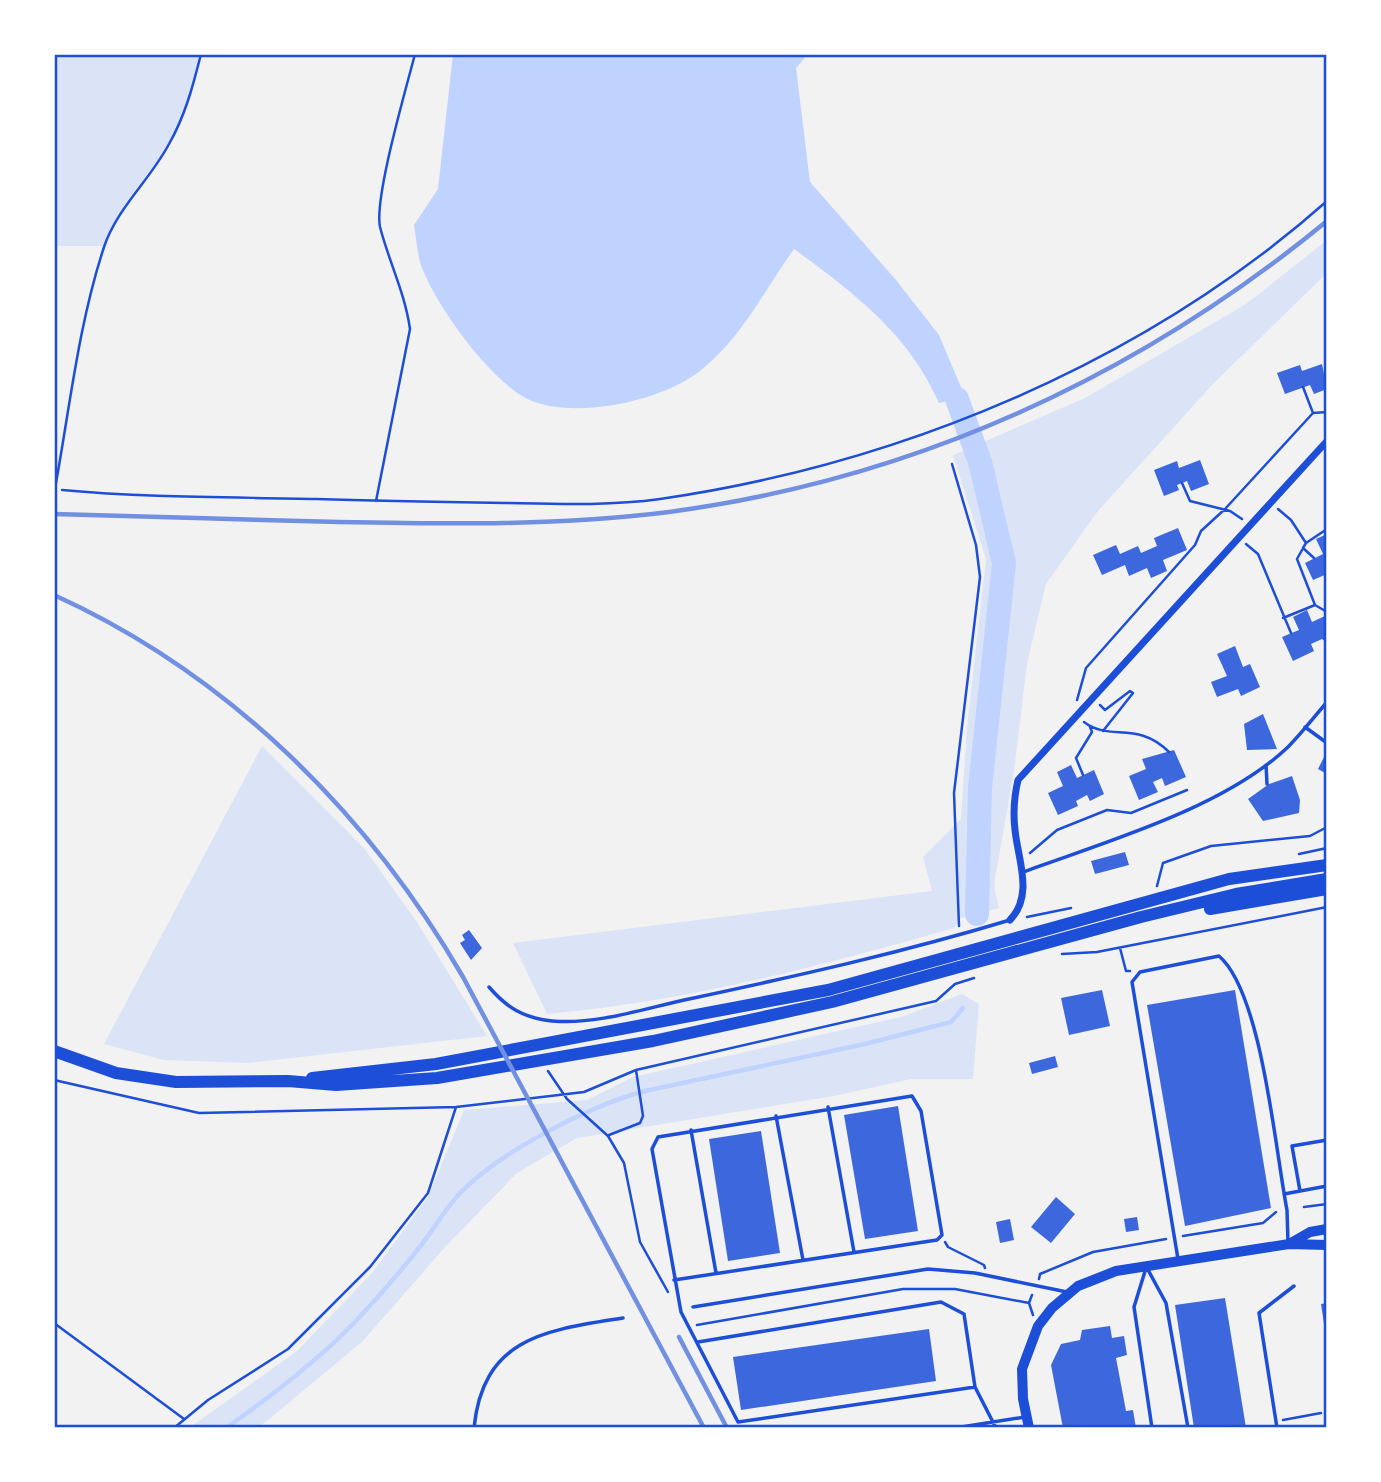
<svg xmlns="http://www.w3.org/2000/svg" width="1381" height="1482" viewBox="0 0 1381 1482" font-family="'Alegreya Sans',sans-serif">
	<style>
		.green { fill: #dbe4f7 }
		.water { fill: #bfd3fe }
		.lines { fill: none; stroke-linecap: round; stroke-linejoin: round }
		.stream { stroke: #bfd3fe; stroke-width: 4.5 }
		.river { stroke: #bfd3fe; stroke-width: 24 }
		.building { fill: #3d67dc }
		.path { stroke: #1d4ed8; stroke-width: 2.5 }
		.service { stroke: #1d4ed8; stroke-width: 3.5 }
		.minor { stroke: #1d4ed8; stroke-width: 7 }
		.tertiary { stroke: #1d4ed8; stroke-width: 10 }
		.primary { stroke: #1d4ed8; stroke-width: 12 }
		.rail { stroke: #7290e2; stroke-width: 4.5 }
		.neatline { fill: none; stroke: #1d4ed8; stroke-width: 2.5 }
	</style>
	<rect width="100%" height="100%" fill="#f2f2f2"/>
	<path class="green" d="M54,54h147l-10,43 -23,49 -43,58 -21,42h-50z
		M1327,240v33l-114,111 -115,127 -52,73 -19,80 -13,107 -20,114 5,23 -38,10 -7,10c-133,38 -269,74 -407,86l-34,-71 419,-52 -9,-34 38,-38 6,-92 19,-168 -33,-104 132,-57 161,-94z
		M262,746l102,102 53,74 70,114 -240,27 -83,-3 -60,-16z
		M962,994l17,10 -6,75h-62l-77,17 -257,42 -60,35 -70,72 -85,97 -94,78 -11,8h-68l108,-77 75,-78 56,-76 36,-87 123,-10 46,-23 268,-60z"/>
	<path class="water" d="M453,54h355l-12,14 14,114 86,98 43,55 24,57 -6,7 -18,4c-31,-70 -85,-110 -145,-154 -30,42 -53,90 -94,122 -38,30 -122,48 -168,30 -39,-15 -100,-100 -112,-139 -3,-12 -4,-25 -6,-37l24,-36z"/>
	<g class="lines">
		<path class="stream" d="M226,1428c44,-31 89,-65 127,-104 24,-25 48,-53 69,-80 13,-17 24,-36 38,-51 41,-42 129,-87 185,-102l220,-47 86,-22 12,-14"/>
		<path class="river" d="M957,399l23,63 24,101 -24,225 -3,126"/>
	</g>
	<path class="building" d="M1322,364l5,25 -13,5 -4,-9 -25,9 -8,-21 23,-8 2,6z
		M1200,460l9,24 -18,7 -4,-10 -10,4 2,5 -15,6 -10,-26 23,-9 2,7z
		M1178,528l9,22 -24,10 4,11 -16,7 -4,-10 -18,8 -4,-11 -23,10 -9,-20 23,-10 4,9 18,-8 3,7 16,-7 -3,-8z
		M1327,534v40l-14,6 -8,-17 18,-9 -7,-15z
		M1307,610l5,12 15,-7v28l-5,-4 -11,5 3,7 -21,10 -11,-24 17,-7 -6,-13z
		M1235,646l8,21 7,-3 10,23 -19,9 -3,-7 -21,8 -6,-15 16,-6 -10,-22z
		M1263,714l14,35 -30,1 -3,-26z
		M1174,750l12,27 -21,9 -3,-8 -9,4 5,10 -19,8 -10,-24 17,-7 -4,-10z
		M1327,751v23l-9,-5z
		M1071,765l6,13 17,-8 10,24 -14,7 -3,-6 -11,6 2,5 -20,9 -10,-22 15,-7 -6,-14z
		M1292,776l8,24 -1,13 -36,8 -15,-22 21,-15z
		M1125,852l4,13 -34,9 -4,-13z
		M469,930l13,18 -11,12 -11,-17 5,-3 -3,-5z
		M1102,990l8,36 -41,9 -8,-37z
		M1235,990l36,218 -86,18 -38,-221z
		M1055,1056l3,11 -26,7 -3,-11z
		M898,1106l20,125 -53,8 -21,-124z
		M761,1131l19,122 -52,8 -19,-122z
		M1056,1197l19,17 -24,29 -20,-16z
		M1137,1217l2,13 -13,2 -2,-13z
		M1010,1219l4,21 -14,3 -4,-21z
		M1225,1298l21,130h-52l-19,-123z
		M1327,1303v28h-2l-4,-27z
		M1110,1326l2,12 12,-2 3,19 -11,3 10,53 7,-1 3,18h-73l-12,-63 10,-21 19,-4 2,-10z
		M929,1329l7,52 -195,29 -8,-53z"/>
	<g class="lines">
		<path class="path" d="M1313,413l14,-1
			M952,464l24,81 4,32 -26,216 5,133
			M56,483c14,-78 23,-160 48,-236 13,-39 46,-67 65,-103 16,-28 24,-58 32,-90
			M1182,483l8,18 40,10 12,8
			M62,490c85,8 170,7 255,9 63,2 126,3 189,4 51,1 103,3 154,-4 241,-35 484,-136 667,-298
			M376,501l34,-172c-5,-36 -21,-67 -30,-102 -6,-29 26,-138 35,-173
			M1278,509l13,11 15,23 -3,5 11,10
			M1306,543l21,-14
			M1246,544l12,10 33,79
			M1302,550l-5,9 18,46
			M1283,618l32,-13 12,7
			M1077,700l9,-32 109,-123 6,-14 24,-22 88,-96 -10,-26
			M1100,705l5,5 25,-19 3,2 -30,38
			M1084,722c26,20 53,-2 85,30
			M1083,775l-7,-17 16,-26 -2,-5
			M1030,853l27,-23 50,-20 24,3 56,-23
			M1299,854l28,-6
			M1157,886l6,-23 48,-17 99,-10 17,-9
			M1027,917l44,-9
			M1120,948l6,23h4
			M1062,954l35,-2 230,-45
			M548,1071l19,28 41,37 16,27 16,79 28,50
			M54,1080l145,33 257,-6 128,-15 52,-22 300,-69 19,-17 19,-6
			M609,1135l31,-12 3,-7 -7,-46
			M1304,1207l23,-3
			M1183,1236l80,-13 13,-11
			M945,1242l3,5 36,18 1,3
			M1039,1279l1,-5 53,-22 73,-13
			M1032,1295l-3,8 4,12
			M54,1323l130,96
			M697,1325l206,-36h52l74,14
			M1283,1420l38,-7
			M174,1428l34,-28 80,-51 82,-82 58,-74 28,-86"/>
		<path class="service" d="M54,489h1
			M1305,727l22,16
			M1266,765l1,19
			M1023,872c82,-30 201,-64 265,-125 14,-14 26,-30 39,-45
			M489,987c18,21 35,31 63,34 45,4 94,-13 137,-22 108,-23 215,-47 321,-79
			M828,1107l26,145
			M776,1116l27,144
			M691,1130l25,143
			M1300,1191l-8,-45 35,-6
			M1284,1194l43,-8
			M1178,1259l-46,-277 8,-10 79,-16c43,37 56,193 68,254l1,33
			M1146,1268l-12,39 18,121
			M1147,1268l19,35 22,125
			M674,1280l263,-40 5,-5 -21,-124 -9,-15 -254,41 -6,12 29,163 57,110 237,-35 -11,-73 -23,-12 -243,40
			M693,1307l235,-38 47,4 92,19
			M975,1387l21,41
			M474,1428c9,-92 74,-98 149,-110
			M955,1428l70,-11
			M1277,1428l-18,-115 35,-27"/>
		<path class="minor" d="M1010,920c24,-25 8,-60 5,-90 -2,-17 -1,-33 3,-50l309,-339"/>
		<path class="tertiary" d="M1289,1244l21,-12 17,-3
			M1029,1428l-6,-29 -1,-30 16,-43 14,-18 26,-22 38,-15 173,-27 38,1"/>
		<path class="primary" d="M1210,909l117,-20
			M54,1051l62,22 60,9 112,-1 48,4 101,-7 216,-37 179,-39 309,-85 95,-23 91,-15
			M312,1078l124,-14 392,-74 401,-111 98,-14"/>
		<path class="rail" d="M54,514c95,3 189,5 284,8 110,2 221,4 331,-10 245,-33 467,-134 658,-291
			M54,595c174,79 314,218 409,382l241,451
			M679,1337l48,91"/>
	</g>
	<rect width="1381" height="1482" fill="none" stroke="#ffffff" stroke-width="112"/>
	<rect x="56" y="56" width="1269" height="1370" class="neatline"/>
</svg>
